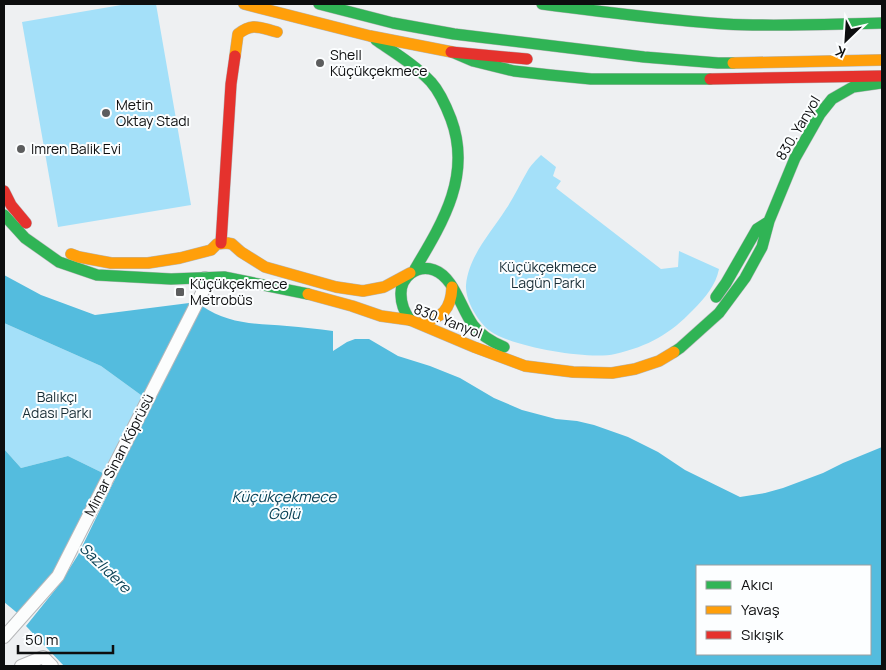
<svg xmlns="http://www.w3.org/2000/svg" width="886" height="670" viewBox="0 0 886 670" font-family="Manrope,sans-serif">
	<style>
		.green { fill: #a4e0f9 }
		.water { fill: #54bcde; fill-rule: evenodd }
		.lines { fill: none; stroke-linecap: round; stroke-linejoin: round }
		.street-casing { stroke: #b6b7b9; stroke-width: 14 }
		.fast-casing { stroke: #b6b7b9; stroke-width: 12 }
		.slow-casing { stroke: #b6b7b9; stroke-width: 12 }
		.jam-casing { stroke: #b6b7b9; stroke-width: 12 }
		.street { stroke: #fcfdfd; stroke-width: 12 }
		.fast { stroke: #30b455; stroke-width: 11 }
		.slow { stroke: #ff9f0a; stroke-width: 11 }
		.jam { stroke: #e5322d; stroke-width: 11 }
		.poi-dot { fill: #5c5d5e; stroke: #fcfeff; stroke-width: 2 }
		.labels { text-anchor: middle; stroke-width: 4; stroke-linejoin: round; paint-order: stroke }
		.poi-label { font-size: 14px; fill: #0d0e0f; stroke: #fcfeff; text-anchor: start }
		.street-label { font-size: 14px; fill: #0d0e0f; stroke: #fcfeff }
		.park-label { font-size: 14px; fill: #192e37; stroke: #fcfeff }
		.water-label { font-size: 15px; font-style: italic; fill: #084054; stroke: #fcfeff }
	</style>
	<rect width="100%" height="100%" fill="#eef0f2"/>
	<path class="green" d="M127,4h29l35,201 -133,22 -36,-205z
		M541,155l15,12 -3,9 8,5 -5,7 105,81 17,-2 1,-16 40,18c-3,16 -14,29 -26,41 -23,24 -44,36 -78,44 -26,6 -103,-7 -125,-23 -12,-9 -25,-31 -24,-46 3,-30 25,-52 40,-76 8,-12 14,-25 21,-37 3,-6 9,-12 14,-17z
		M4,323l97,43 44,32 -36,78 -41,-20 -47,12 -17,-19z"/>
	<path class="water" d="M4,275l37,20 54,20 102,-13 -52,96 -44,-32 -97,-43z
		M202,306c26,18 54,18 85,20 15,1 31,3 46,5v20l14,-9 8,-3h14l29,17 32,10 30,12 34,20 28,12 34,9 21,2 17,4 34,12 30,15 27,18 55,27 25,-4 18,-5 40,-15 20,-10 39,-16v219h-818l-38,-40 33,-41 19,-30 90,-185zM697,566h173v88h-173z
		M4,449l17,19 47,-12 41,20 -51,100 -37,40 -17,-14z"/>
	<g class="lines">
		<g class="street-casing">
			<path id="street" d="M4,637l54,-61 145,-285 2,-13
				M21,666l22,-9 9,9"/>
		</g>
		<g class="fast-casing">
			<path id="fast" d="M319,4l74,19 61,11 190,23 74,6h15
				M542,4c61,8 122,16 183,20 52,3 105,0 157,-1
				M376,40c19,13 39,25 55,42 9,10 15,24 20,37 21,56 -8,103 -36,150
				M452,52l21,9 41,10 36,4 41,4h119
				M4,215l21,23 34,24 38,13 74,4 53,-2 84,17
				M716,297l10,-14 31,-54 11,-7
				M410,320c-5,-7 -9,-16 -9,-25 -1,-18 16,-31 33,-25 20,7 27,39 39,55 8,11 19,17 31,22
				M674,352l6,-4 39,-35 26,-35 17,-31 7,-26 26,-63 25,-44 12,-15 21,-12 28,-4"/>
		</g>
		<g class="slow-casing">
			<path id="slow" d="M244,4l126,32 82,16
				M235,56l3,-22c15,-12 22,-6 39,-2
				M733,63l149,-3
				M71,254l8,3 32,6h37l32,-5 31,-8 6,-6 10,-1 5,1 9,8 24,15 71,20 27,4 21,-4 26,-14
				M308,294l44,12 29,10 29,4 64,27 51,19 48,6 39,1 23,-4 24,-8 15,-9
				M420,323c22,-5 31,-13 32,-36"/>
		</g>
		<g class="jam-casing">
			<path id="jam" d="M451,52l76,7
				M710,79l172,-3
				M4,191l7,14 15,18
				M221,243l10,-159 4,-28"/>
		</g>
		<use href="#street" class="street"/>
		<use href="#fast" class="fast"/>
		<use href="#slow" class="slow"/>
		<use href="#jam" class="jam"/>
	</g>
	<g class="poi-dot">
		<circle cx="320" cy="63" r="5"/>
		<circle cx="106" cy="113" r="5"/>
		<circle cx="21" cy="149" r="5"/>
		<rect x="175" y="287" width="10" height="10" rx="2.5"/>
	</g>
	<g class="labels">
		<g class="poi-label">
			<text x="330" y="60">Shell<tspan x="330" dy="16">Küçükçekmece</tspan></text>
			<text x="116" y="110">Metin<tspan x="116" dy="16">Oktay Stadı</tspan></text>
			<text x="31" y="154">Imren Balik Evi</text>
			<text x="190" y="289">Küçükçekmece<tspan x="190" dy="16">Metrobüs</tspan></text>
		</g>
		<g class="street-label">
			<text transform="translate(798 128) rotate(-59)" y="5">830. Yanyol</text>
			<text transform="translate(448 321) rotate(21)" y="5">830. Yanyol</text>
			<text transform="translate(119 455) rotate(-63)" y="5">Mimar Sinan Köprüsü</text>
		</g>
		<g class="park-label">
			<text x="548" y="272">Küçükçekmece<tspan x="548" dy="16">Lagün Parkı</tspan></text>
			<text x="57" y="402">Balıkçı<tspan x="57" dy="16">Adası Parkı</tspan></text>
		</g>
		<g class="water-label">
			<text x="284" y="502">Küçükçekmece<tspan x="284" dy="17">Gölü</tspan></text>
			<text transform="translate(105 568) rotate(44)" y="5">Sazlıdere</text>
		</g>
	</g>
	<rect width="886" height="670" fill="none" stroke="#0d0e0f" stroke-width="10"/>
	<rect x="696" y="565" width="175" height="90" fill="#fcfeff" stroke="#9c9e9f"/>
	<rect x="706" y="581" width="25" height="8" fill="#30b455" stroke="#9c9e9f"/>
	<text x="741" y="590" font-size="15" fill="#0d0e0f">Akıcı</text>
	<rect x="706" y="606" width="25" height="8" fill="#ff9f0a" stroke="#9c9e9f"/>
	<text x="741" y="615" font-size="15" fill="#0d0e0f">Yavaş</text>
	<rect x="706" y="631" width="25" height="8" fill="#e5322d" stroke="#9c9e9f"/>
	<text x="741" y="640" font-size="15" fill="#0d0e0f">Sıkışık</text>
	<g transform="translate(846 40) rotate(205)" stroke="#fcfeff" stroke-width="4" paint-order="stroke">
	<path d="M0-4L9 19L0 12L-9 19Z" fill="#0d0e0f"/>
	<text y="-8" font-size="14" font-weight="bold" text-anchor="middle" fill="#0d0e0f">K</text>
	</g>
	<path d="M18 645v8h95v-8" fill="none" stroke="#0d0e0f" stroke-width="2.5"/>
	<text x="25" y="645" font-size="15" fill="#0d0e0f" stroke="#fcfeff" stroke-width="4" paint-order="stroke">50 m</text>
</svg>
